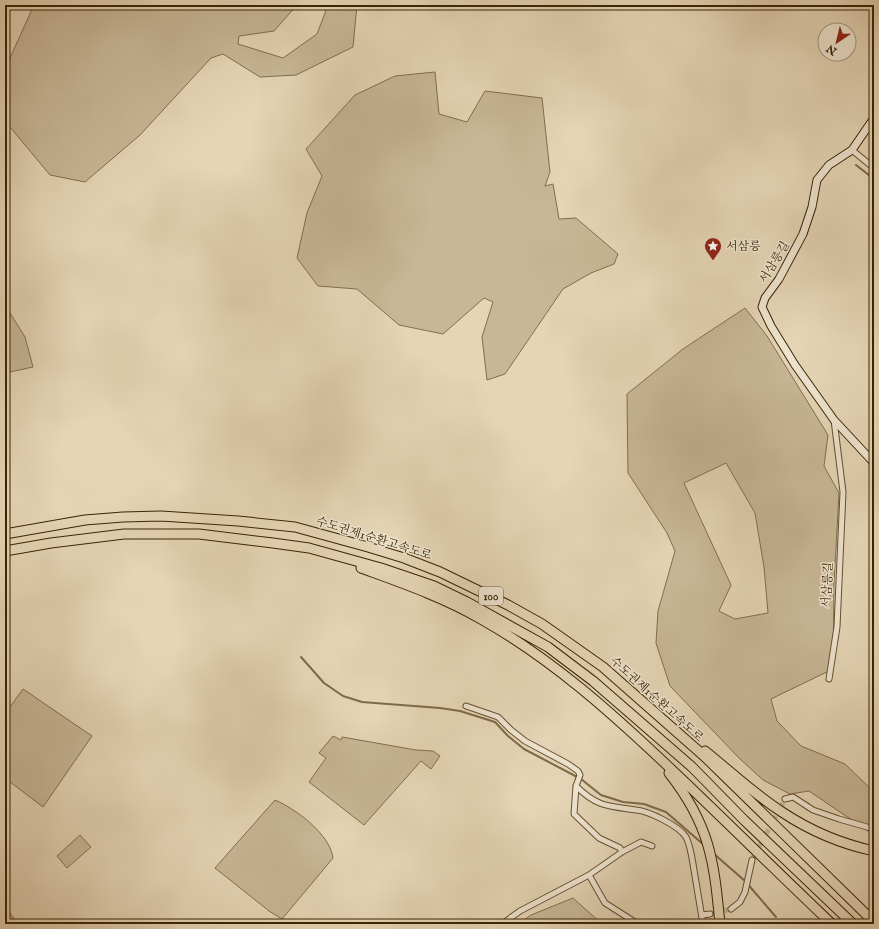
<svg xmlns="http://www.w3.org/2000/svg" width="879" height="929" viewBox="0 0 879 929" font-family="'IM FELL English','Noto Serif KR',serif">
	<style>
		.green { fill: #c8b797; stroke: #826e4c; fill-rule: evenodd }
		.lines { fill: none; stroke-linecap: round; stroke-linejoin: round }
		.stream { stroke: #7e6a49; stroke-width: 2 }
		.street-tunnel { stroke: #c3b292; stroke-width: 5; stroke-dasharray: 5 2.5; stroke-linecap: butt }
		.street-casing { stroke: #66502f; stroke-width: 7 }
		.secondary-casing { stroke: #3b2402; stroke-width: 9 }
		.highway-casing { stroke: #3b2402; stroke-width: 11 }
		.street { stroke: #eee4d0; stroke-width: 5 }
		.secondary { stroke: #eee4d0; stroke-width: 7 }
		.highway { stroke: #e5d5b6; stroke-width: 9 }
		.highway-bridge-casing { stroke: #3b2402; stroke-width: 11; stroke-linecap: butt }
		.highway-bridge { stroke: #e5d5b6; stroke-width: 9 }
		.labels { text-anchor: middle; stroke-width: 3; stroke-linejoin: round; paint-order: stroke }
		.shield { fill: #eee4d0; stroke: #715e40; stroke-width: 1 }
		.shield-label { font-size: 11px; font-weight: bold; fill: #3b2402 }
		.poi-label { font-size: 12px; fill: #3b2402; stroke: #eee4d0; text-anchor: start }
		.street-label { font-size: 12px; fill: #3b2402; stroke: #eee4d0 }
	</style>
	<rect width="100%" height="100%" fill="#e5d5b6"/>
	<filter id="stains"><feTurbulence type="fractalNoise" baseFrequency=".005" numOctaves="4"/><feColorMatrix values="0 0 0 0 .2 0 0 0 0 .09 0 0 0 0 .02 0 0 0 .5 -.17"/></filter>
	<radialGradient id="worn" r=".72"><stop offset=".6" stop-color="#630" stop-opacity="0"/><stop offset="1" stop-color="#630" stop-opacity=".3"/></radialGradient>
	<path class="green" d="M34,5h263l-23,26 -35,5 -1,8 45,14 34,-24 11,-29h29l-4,42 -57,28 -36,2 -37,-23 -12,4 -71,77 -55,47 -35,-7 -45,-54v-48l5,-15z
		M435,72l4,42 28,8 18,-31 57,7 8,74 -5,14 8,-2 6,35 17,-1 42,36 -4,10 -23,9 -28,16 -58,85 -18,6 -5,-43 11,-35 -9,-4 -41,36 -44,-9 -42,-36 -39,-3 -21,-28 10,-45 15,-37 -16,-27 49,-54 40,-19z
		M5,305l20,32 8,30 -28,6z
		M745,308l22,28 61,99 -4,31 15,27 -5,91 -1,85 -62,30 6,22 24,25 44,18 29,28v43l-65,-44 -19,3 -27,-14 -24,-22 -69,-72 -14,-43 2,-32 17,-60 -8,-18 -39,-60 -1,-79 56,-45zM726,463l29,50 9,54 4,46 -33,6 -16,-8 12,-26 -47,-102z
		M23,689l69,47 -49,71 -38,-29v-64z
		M333,736l8,4 1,-3 74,13 17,1 7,5 -9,13 -10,-8 -57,64 -55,-43 17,-24 -7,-5z
		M275,800c21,9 55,34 58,58l-51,61 -13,-8 -54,-43z
		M80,835l11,12 -24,21 -10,-12z
		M573,898l29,26h-84l13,-9z
		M5,906l13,18h-13z
		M53,920l7,4h-35z"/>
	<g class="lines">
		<path class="stream" d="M856,165l18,14
			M301,657l23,26 19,13 19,6 78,6 20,3 35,11 13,14 16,13 57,30 20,16 22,7 21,2 22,8 38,33
			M713,853l32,28 31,36"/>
		<path class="street-tunnel" d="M752,860l33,-61
			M710,914l21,-5"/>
		<g class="street-casing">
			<path id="street" d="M852,150l22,18
				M829,679l8,-52 6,-135 -9,-72
				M466,706l32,11 13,13 14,11 43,23 10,7 2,4 -4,11 -2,28 25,24 21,10 2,4
				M576,786c21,21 32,20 60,24 13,1 43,16 50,27 5,10 6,22 8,33 3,18 6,36 9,54
				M785,799l8,-2 20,13 26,9 35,10
				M589,875l16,28 33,21
				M731,909l9,-7 5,-10 7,-32
				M702,915l8,-1
				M502,924l18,-13 69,-36 33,-23 19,-10 11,4"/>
		</g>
		<g class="secondary-casing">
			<path id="secondary" d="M874,118l-22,32 -23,15 -12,15 -5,27 -9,27 -24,45 -14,19 -3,9 9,19 24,39 39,55 40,43"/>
		</g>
		<g class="highway-casing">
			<path id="highway" d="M5,534l80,-14 38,-3 38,-1 77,5 57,6 73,20 36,11 36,14 68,33 34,19 61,43 100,88 168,164
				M5,551l46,-8 73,-9h75l74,9 36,5 72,20 53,18 33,16 81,45 45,34 99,86 52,53 109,104
				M361,568c41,15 82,29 120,51 71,40 131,94 190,150 54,51 107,104 161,155
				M705,751c25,20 49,43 77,61 27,18 60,32 92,39
				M669,773c41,52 45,88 51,151"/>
		</g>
		<use href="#street" class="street"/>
		<use href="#secondary" class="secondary"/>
		<use href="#highway" class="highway"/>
		<g class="highway-bridge-casing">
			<path id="highway-bridge" d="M871,919l3,3"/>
		</g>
		<use href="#highway-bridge" class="highway-bridge"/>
	</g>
	<defs>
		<g id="sight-pin" transform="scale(0.9)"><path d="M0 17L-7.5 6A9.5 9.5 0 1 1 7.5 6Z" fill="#8f2418" stroke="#eee4d0"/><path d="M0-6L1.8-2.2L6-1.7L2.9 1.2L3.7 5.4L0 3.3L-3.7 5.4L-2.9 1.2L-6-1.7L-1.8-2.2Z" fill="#fff"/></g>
	</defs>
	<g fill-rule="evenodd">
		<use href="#sight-pin" x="713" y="246"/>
	</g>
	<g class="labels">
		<rect class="shield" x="479" y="587" width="24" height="18" rx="3"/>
		<g class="shield-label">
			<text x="491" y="600">100</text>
		</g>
		<g class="poi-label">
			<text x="726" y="250">서삼릉</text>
		</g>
		<g class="street-label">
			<text transform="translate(774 262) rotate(-59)" y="4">서삼릉길</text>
			<text transform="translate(374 538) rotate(17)" y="4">수도권제1순환고속도로</text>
			<text transform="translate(827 585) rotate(-87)" y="4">서삼릉길</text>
			<text transform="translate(657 699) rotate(42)" y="4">수도권제1순환고속도로</text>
		</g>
	</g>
	<rect width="879" height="929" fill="none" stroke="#e5d5b6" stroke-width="20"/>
	<rect x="6" y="6" width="867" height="917" fill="none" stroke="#3b2402" stroke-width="2"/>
	<rect x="10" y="10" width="859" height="909" fill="none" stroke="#3b2402"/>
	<g transform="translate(837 42) rotate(215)"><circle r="19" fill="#eee4d0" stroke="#a6977e"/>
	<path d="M0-3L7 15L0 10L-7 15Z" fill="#8f2418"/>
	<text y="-6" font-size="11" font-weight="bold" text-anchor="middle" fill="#3b2402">N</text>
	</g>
	<rect width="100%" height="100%" filter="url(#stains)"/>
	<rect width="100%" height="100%" fill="url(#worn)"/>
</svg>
